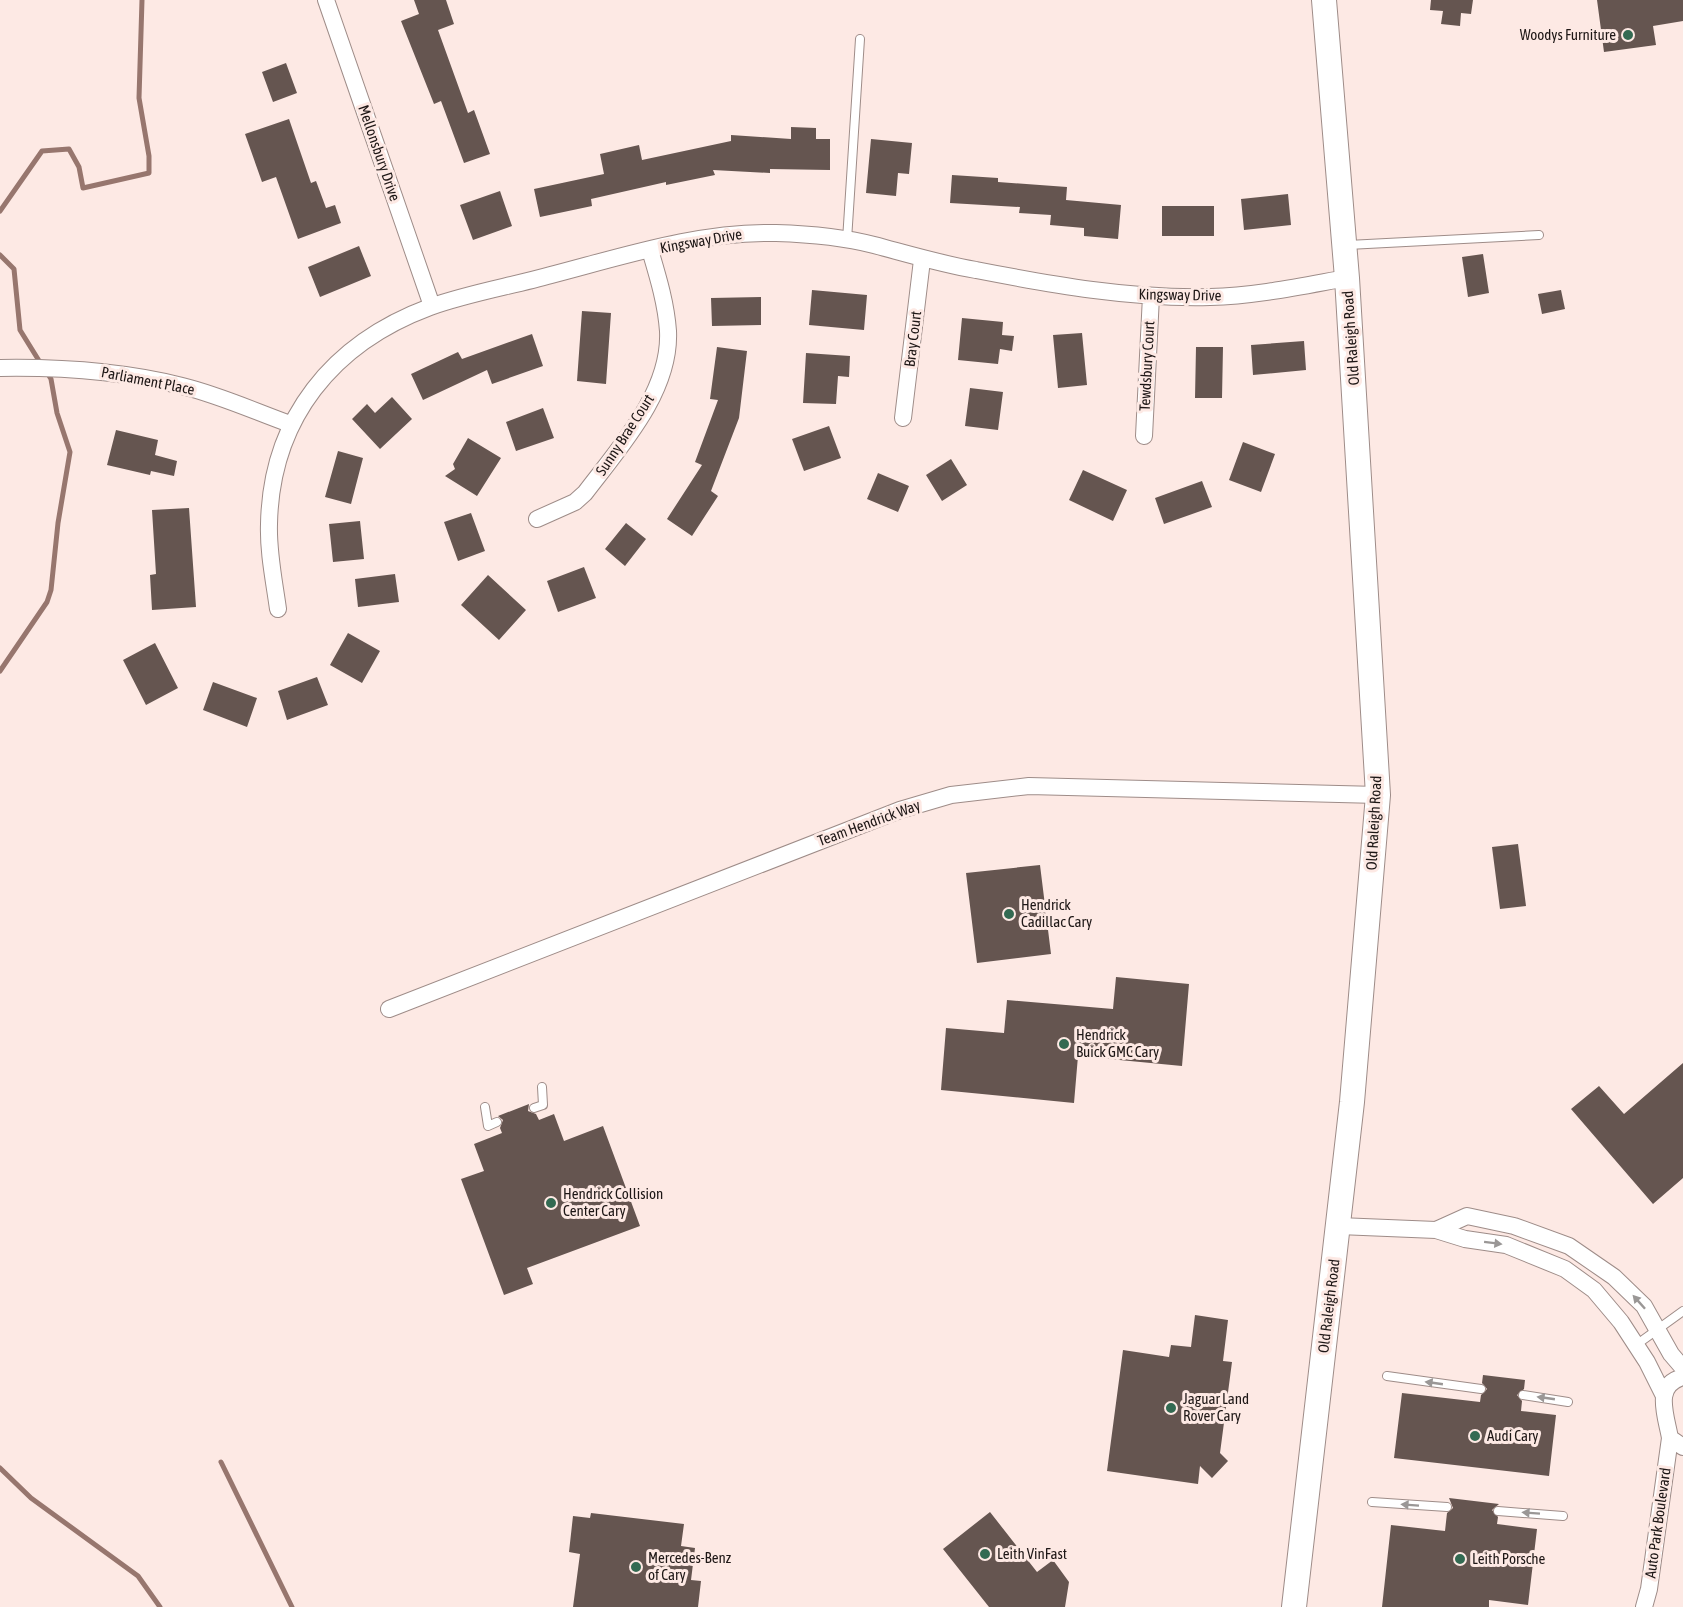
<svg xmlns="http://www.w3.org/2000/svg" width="1683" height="1607" viewBox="0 0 1683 1607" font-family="'Asap Condensed',sans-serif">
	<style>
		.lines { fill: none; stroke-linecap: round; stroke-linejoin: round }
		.stream { stroke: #97766e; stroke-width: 5 }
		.building { fill: #655550 }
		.lane-casing { stroke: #9e8c88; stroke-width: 10 }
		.street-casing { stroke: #9e8c88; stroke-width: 18 }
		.secondary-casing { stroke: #9e8c88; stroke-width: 26 }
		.lane { stroke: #fff; stroke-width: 8 }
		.street { stroke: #fff; stroke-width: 16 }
		.secondary { stroke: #fff; stroke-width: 24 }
		.oneway { fill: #9a9796 }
		.poi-dot { fill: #336a52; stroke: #fde9e4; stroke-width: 2 }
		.labels { text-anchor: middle; stroke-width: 6; stroke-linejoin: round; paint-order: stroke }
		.poi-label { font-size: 15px; fill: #1e1716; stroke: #fde9e4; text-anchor: start }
		.street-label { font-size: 15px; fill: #1e1716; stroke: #fde9e4 }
	</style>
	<rect width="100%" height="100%" fill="#fde9e4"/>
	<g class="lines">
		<path class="stream" d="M0,211l42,-60 27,-2 10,18 4,21 66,-15v-17l-10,-58 3,-98
			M0,255l14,14 6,61 21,34
			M0,671l47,-69 4,-12 7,-67 12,-71 -13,-39 -6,-34 -5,-8
			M221,1462l71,145
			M0,1468l31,30 107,78 22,31"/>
	</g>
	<path class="building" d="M414,0h32l8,24 -16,6 30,83 6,-3 16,44 -26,9 -23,-62 -7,3 -33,-83 18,-7z
		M1431,0h42l-2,14 -10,-1 -1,13 -19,-2 2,-13 -13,-1z
		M1597,0h86v21l-30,5 3,19 -52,7z
		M286,63l11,30 -24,9 -11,-30z
		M289,119l22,64 5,-2 10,27 9,-3 6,18 -43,16 -22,-62 -14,5 -17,-48z
		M791,127l25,1v11h14v31l-60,-1v4l-57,-3 2,5 -49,10v-3l-75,17 1,7 -52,11 -6,-28 70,-15 -4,-20 39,-9 3,15 89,-19v-6l60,4z
		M871,139l41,4 -3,31 -11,-1 -2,23 -30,-3z
		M952,175l46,3v4l69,5 -1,13 55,5 -3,34 -34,-3v-8l-34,-3 1,-10 -32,-2 1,-6 -70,-4z
		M500,191l12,35 -39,14 -13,-35z
		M1288,194l3,31 -47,5 -3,-31z
		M1162,206h52v30h-52z
		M359,246l12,30 -51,21 -12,-30z
		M1483,254l6,39 -21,4 -6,-40z
		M812,290l55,5 -3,35 -55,-5z
		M1561,290l4,19 -23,5 -4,-20z
		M761,297v28l-49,1 -1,-28z
		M582,311l29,2 -5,71 -29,-3z
		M962,318l41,4 -1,13 12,1 -2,15 -12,-2 -2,15 -40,-4z
		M1082,333l5,52 -29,3 -5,-53z
		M532,334l11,32 -51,18 -5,-14 -64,30 -12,-26 47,-22 4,7z
		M1304,341l2,29 -53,5 -2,-30z
		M717,347l30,4 -8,67 -28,73 7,5 -26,40 -25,-17 35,-54 -7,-3 23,-62 -8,-1z
		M1196,347h27l-1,51h-27z
		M806,353l44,3 -1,21 -11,-1 -2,28 -33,-1z
		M970,388l33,4 -5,38 -33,-4z
		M392,397l20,22 -32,30 -28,-30 15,-15 8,9z
		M543,408l11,30 -38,13 -10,-29z
		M829,426l12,32 -37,13 -12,-32z
		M116,430l42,10 -3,15 22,6 -3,15 -23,-5 -1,4 -43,-10z
		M468,438l33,20 -24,38 -32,-20 10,-7 -2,-5z
		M1243,442l32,12 -14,38 -32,-12z
		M338,451l25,7 -12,46 -26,-7z
		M951,459l16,26 -25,16 -16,-26z
		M1083,470l44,20 -14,31 -44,-21z
		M878,473l31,13 -11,26 -31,-13z
		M1202,481l10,26 -48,17 -9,-26z
		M189,508l7,99 -44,3 -2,-35 6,-1 -4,-64z
		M471,513l14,38 -27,10 -14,-39z
		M360,521l4,38 -31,3 -4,-38z
		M626,523l20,16 -21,27 -20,-17z
		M584,567l12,31 -38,14 -11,-31z
		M395,574l4,28 -41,5 -3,-28z
		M488,575l38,35 -27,30 -38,-35z
		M348,633l32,18 -18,32 -32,-18z
		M155,643l23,45 -32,17 -23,-45z
		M317,677l11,28 -41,15 -9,-29z
		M213,682l44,16 -10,29 -44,-17z
		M1518,844l8,62 -26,3 -8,-62z
		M1040,865l11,89 -74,9 -11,-90z
		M1116,977l73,7 -7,82 -104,-10 -4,47 -133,-13 5,-62 58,5 3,-33 106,9z
		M1683,1063v115l-30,26 -82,-95 28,-23 25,28z
		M529,1104l-1,7 8,3 3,6 15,-6 10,27 39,-15 37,100 -113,42 6,16 -29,11 -43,-116 23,-8 -10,-27 28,-11 -2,-5 3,-8 -5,-4z
		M1195,1315l33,5 -5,41 9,1 -12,91 8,8 -16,17 -12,-12 -2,18 -91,-13 16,-121 46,7 2,-12 20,2z
		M1483,1375l42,5 -1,9 -7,6 5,6 -1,10 35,4 -7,61 -155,-18 8,-65 78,9 1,-7 6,-6 -5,-6z
		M1449,1498l50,6 -7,6 6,7 -1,7 40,5 -9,76 -39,-5v7h-107l9,-82 54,6 2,-18 6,-5z
		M990,1512l47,60 16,-12 16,22 -4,25h-76l-46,-58z
		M591,1513l93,11 -3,22 14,2 -4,32 10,1 -3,26h-125l7,-53 -11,-2 4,-36 17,2z"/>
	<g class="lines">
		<g class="lane-casing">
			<path id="lane" d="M847,240l13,-201
				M1348,245l191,-10
				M485,1107l3,19 9,-4
				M534,1108l9,-3 -1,-18
				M1636,1345l47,-34
				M1387,1376l94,13
				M1523,1395l45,7
				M1372,1502l75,5
				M1498,1511l65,5"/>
		</g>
		<g class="street-casing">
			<path id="street" d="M326,0l106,306
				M0,368c61,-1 122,3 182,18 37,9 72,25 108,38
				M903,418l19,-158
				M1144,436l7,-140
				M537,519l38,-17 10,-9c34,-45 86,-101 83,-162 -2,-28 -10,-54 -18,-81
				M278,609c-4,-29 -10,-57 -9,-85 2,-106 64,-181 161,-217 39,-14 82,-21 121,-32 73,-19 149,-44 225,-42 32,1 67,4 98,12 34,9 67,19 102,25 77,15 155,29 234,27 46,-1 92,-11 137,-19
				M389,1009l511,-199 51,-15 78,-9 349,9
				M1339,1226l97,4 29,9 41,6 59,24 29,21 27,32 26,40 16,32
				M1436,1230l31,-14 47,10 55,20 45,31 30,29 27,48 12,14
				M1683,1377c-30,8 -17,38 -13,61l13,9
				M1644,1607l5,-18 21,-151"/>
		</g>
		<g class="secondary-casing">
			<path id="secondary" d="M1294,1607l58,-505 26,-307 -31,-517 -23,-278"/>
		</g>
		<use href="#lane" class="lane"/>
		<use href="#street" class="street"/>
		<use href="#secondary" class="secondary"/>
	</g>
	<defs><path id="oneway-solid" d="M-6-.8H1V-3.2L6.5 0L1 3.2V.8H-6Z" transform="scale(1.5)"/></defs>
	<g class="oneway">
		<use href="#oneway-solid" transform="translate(1493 1243) rotate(7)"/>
		<use href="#oneway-solid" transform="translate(1639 1302) rotate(-132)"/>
		<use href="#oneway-solid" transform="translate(1434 1383) rotate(-172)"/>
		<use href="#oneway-solid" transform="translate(1546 1398) rotate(-172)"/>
		<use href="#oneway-solid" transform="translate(1410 1505) rotate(-176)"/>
		<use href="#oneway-solid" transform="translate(1531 1513) rotate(-176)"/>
	</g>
	<g class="poi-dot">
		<circle cx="1628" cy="35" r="6"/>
		<circle cx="1009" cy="914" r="6"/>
		<circle cx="1064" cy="1044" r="6"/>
		<circle cx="551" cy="1203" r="6"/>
		<circle cx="1171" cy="1408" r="6"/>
		<circle cx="1475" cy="1436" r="6"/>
		<circle cx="985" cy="1554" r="6"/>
		<circle cx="1460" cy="1559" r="6"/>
		<circle cx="636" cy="1567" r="6"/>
	</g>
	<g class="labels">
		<g class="poi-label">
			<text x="1616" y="40" text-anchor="end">Woodys Furniture</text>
			<text x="1021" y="910">Hendrick<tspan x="1021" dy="17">Cadillac Cary</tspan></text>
			<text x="1076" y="1040">Hendrick<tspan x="1076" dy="17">Buick GMC Cary</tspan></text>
			<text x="563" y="1199">Hendrick Collision<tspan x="563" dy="17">Center Cary</tspan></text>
			<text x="1183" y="1404">Jaguar Land<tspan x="1183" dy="17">Rover Cary</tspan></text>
			<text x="1487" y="1441">Audi Cary</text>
			<text x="997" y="1559">Leith VinFast</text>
			<text x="648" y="1563">Mercedes-Benz<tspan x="648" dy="17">of Cary</tspan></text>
			<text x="1472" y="1564">Leith Porsche</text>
		</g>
		<g class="street-label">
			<text transform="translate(379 153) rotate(71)" y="5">Mellonsbury Drive</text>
			<text transform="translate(701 241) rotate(-10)" y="5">Kingsway Drive</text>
			<text transform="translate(1180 295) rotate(1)" y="5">Kingsway Drive</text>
			<text transform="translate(1351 338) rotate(-94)" y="5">Old Raleigh Road</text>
			<text transform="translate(913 339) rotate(-83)" y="5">Bray Court</text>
			<text transform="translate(1147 366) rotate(-87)" y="5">Tewdsbury Court</text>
			<text transform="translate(148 381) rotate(11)" y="5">Parliament Place</text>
			<text transform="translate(625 435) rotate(-57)" y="5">Sunny Brae Court</text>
			<text transform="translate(869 823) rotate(-20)" y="5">Team Hendrick Way</text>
			<text transform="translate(1374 823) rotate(-87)" y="5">Old Raleigh Road</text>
			<text transform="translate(1329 1306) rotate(-83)" y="5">Old Raleigh Road</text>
			<text transform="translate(1658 1523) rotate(-82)" y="5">Auto Park Boulevard</text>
		</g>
	</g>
</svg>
